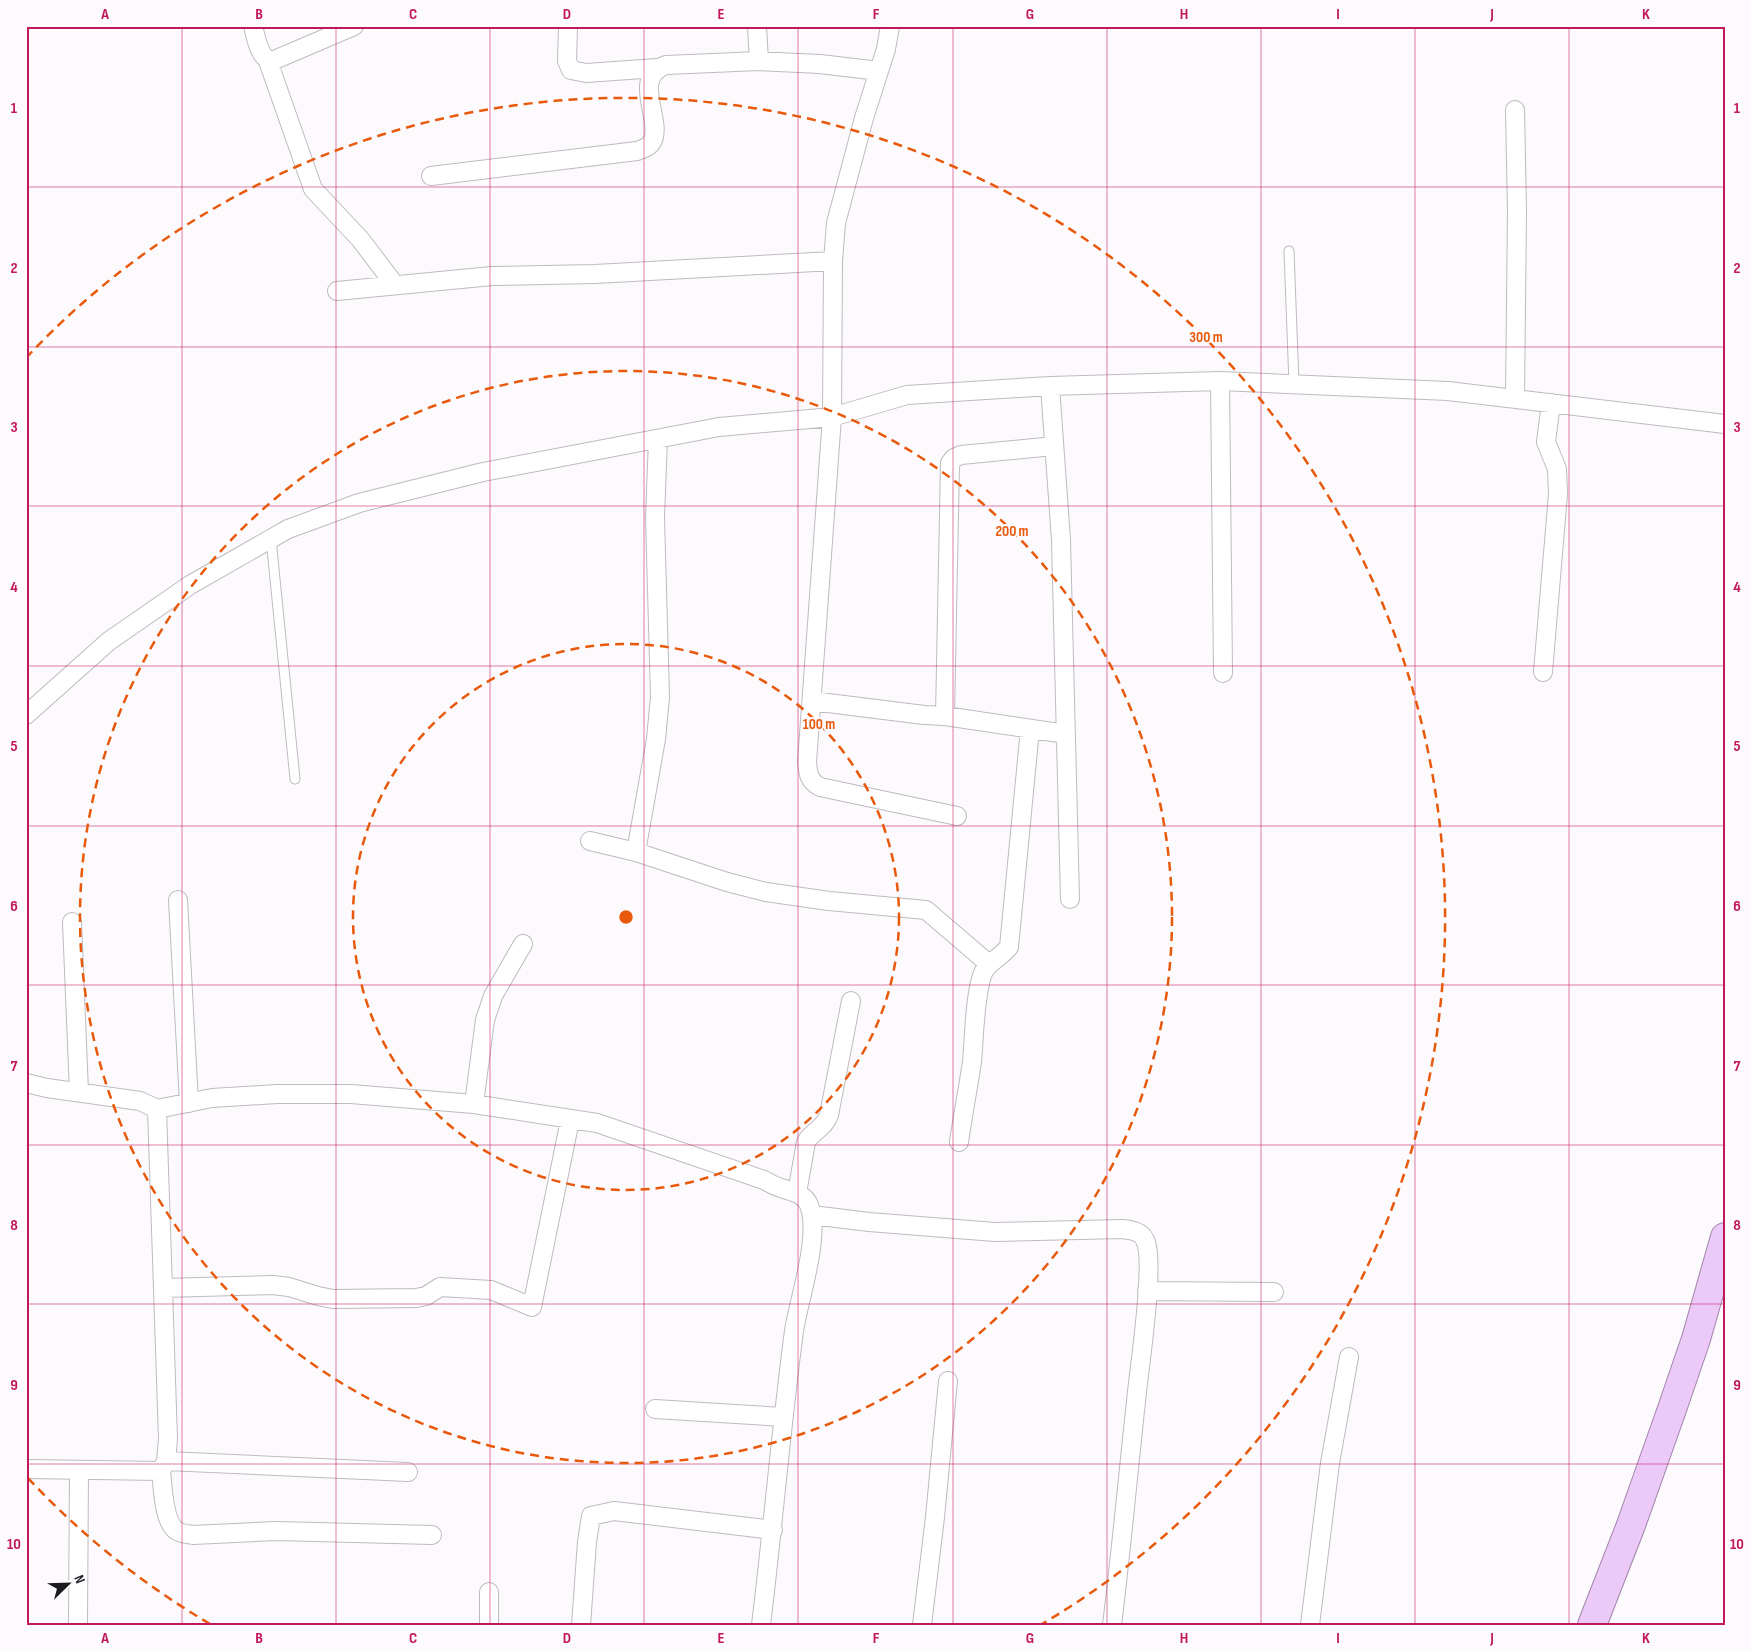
<svg xmlns="http://www.w3.org/2000/svg" width="1751" height="1651" viewBox="0 0 1751 1651" font-family="'Sofia Sans Condensed',sans-serif">
	<style>
		.lines { fill: none; stroke-linecap: round; stroke-linejoin: round }
		.service-casing { stroke: #bebbbf; stroke-width: 11 }
		.minor-casing { stroke: #bebbbf; stroke-width: 20 }
		.trunk-casing { stroke: #a184ab; stroke-width: 30 }
		.service { stroke: #fff; stroke-width: 9 }
		.minor { stroke: #fff; stroke-width: 18 }
		.trunk { stroke: #eccaf8; stroke-width: 28 }
		.grid { fill: none; stroke: #c2185b; stroke-width: 1; stroke-opacity: 0.55 }
		.ring { fill: none; stroke: #e8590c; stroke-width: 2.5; stroke-dasharray: 9 6 }
		.centre { fill: #e8590c; stroke: #fdfafe; stroke-width: 2.5 }
		.ring-label { font-size: 15px; text-anchor: middle; font-weight: bold; fill: #e8590c; stroke: #fdfafe; stroke-width: 4; stroke-linejoin: round; paint-order: stroke }
		.neatline { fill: none; stroke: #c2185b; stroke-width: 2 }
		.grid-label { font-size: 16px; text-anchor: middle; font-weight: bold; fill: #c2185b }
	</style>
	<rect width="100%" height="100%" fill="#fdfafe"/>
	<g class="lines">
		<g class="service-casing">
			<path id="service" d="M1289,251l5,133
				M271,539l24,240"/>
		</g>
		<g class="minor-casing">
			<path id="minor" d="M253,26c3,11 6,33 19,35l82,-35
				M568,26l-1,35 4,9 15,3 71,-5
				M757,26l2,35
				M890,26l-4,23 -22,69 -28,105 -3,38 -1,156 -25,345c1,12 2,19 13,25l137,29
				M268,61l45,128 47,50 35,46
				M431,176l206,-25c6,-2 13,-4 16,-11 9,-21 -22,-63 13,-75l93,-4 61,3 59,7
				M337,291l155,-15 103,-2 238,-13
				M1220,381l3,292
				M1050,386l11,154 9,359
				M1515,399l2,-189 -2,-100
				M1543,672l15,-178 -1,-25 -11,-27 5,-39
				M812,701l112,14 21,1 121,18
				M26,715l83,-74 81,-56 98,-56 71,-26 124,-31 236,-45 113,-10 75,-22 143,-9 170,-5 228,10 277,33
				M945,716l5,-253 4,-5 7,-3 93,-9
				M590,841l46,11 91,30 39,10 63,9 97,9 63,54
				M636,852l20,-113 4,-42 -5,-179 3,-79
				M178,900l11,203
				M72,922l7,170
				M26,1083l21,5 93,13 17,8 11,330 -2,22 -5,10 -135,-2
				M474,1104l11,-84 8,-24 30,-52
				M157,1109l55,-11 65,-4h74l123,10 123,19 167,57c5,3 11,6 17,8 11,4 23,5 28,17 12,31 -10,93 -15,126 -13,98 -21,196 -33,294
				M959,1142c4,-27 9,-54 13,-80 2,-22 3,-74 12,-91 6,-10 18,-15 25,-24l21,-218
				M797,1193l9,-51c7,-12 18,-13 23,-27l22,-114
				M812,1215l57,7 126,10 127,-3c9,1 19,2 23,11 10,19 -4,117 -7,143 -9,81 -16,161 -26,242
				M163,1288l110,-3 16,2 29,9 15,3 83,-1 10,-2 14,-9 51,3 41,17 38,-187
				M1147,1291l127,1
				M655,1409l128,8
				M166,1461l242,11
				M161,1471c2,16 2,51 16,60 5,3 10,3 16,4l84,-4 155,4
				M489,1592v33
				M78,1625l1,-155
				M581,1625l6,-83 4,-26 23,-5 159,19
				M922,1625l13,-108 13,-136
				M1310,1625l20,-162 19,-106"/>
		</g>
		<g class="trunk-casing">
			<path id="trunk" d="M1592,1625l39,-100 41,-116 24,-70 29,-102"/>
		</g>
		<use href="#service" class="service"/>
		<use href="#minor" class="minor"/>
		<use href="#trunk" class="trunk"/>
	</g>
	<path class="grid" d="M182,26v1599M336,26v1599M490,26v1599M644,26v1599M798,26v1599M953,26v1599M1107,26v1599M1261,26v1599M1415,26v1599M1569,26v1599M26,187h1699M26,347h1699M26,506h1699M26,666h1699M26,826h1699M26,985h1699M26,1145h1699M26,1304h1699M26,1464h1699"/>
	<g class="ring">
		<circle cx="626" cy="917" r="273"/>
		<circle cx="626" cy="917" r="546"/>
		<path d="M210 1624A820 820 0 0 1 26 1476M26 358A820 820 0 1 1 1042 1624"/>
	</g>
	<circle cx="626" cy="917" r="8" class="centre"/>
	<g class="ring-label">
		<text x="1206" y="342">300 m</text>
		<text x="1012" y="536">200 m</text>
		<text x="819" y="729">100 m</text>
	</g>
	<rect width="1751" height="1651" fill="none" stroke="#fdfafe" stroke-width="55"/>
	<g transform="translate(68 1584) rotate(67)" stroke="#fdfafe" stroke-width="4" paint-order="stroke">
	<path d="M0-4L9 19L0 12L-9 19Z" fill="#1c1b1d"/>
	<text y="-8" font-size="14" font-weight="bold" text-anchor="middle" fill="#1c1b1d">N</text>
	</g>
	<rect x="28" y="28" width="1696" height="1596" class="neatline"/>
	<g class="grid-label">
		<text x="105" y="19">A</text>
		<text x="259" y="19">B</text>
		<text x="413" y="19">C</text>
		<text x="567" y="19">D</text>
		<text x="721" y="19">E</text>
		<text x="876" y="19">F</text>
		<text x="1030" y="19">G</text>
		<text x="1184" y="19">H</text>
		<text x="1338" y="19">I</text>
		<text x="1492" y="19">J</text>
		<text x="1646" y="19">K</text>
		<text x="14" y="113">1</text>
		<text x="1737" y="113">1</text>
		<text x="14" y="273">2</text>
		<text x="1737" y="273">2</text>
		<text x="14" y="432">3</text>
		<text x="1737" y="432">3</text>
		<text x="14" y="592">4</text>
		<text x="1737" y="592">4</text>
		<text x="14" y="751">5</text>
		<text x="1737" y="751">5</text>
		<text x="14" y="911">6</text>
		<text x="1737" y="911">6</text>
		<text x="14" y="1071">7</text>
		<text x="1737" y="1071">7</text>
		<text x="14" y="1230">8</text>
		<text x="1737" y="1230">8</text>
		<text x="14" y="1390">9</text>
		<text x="1737" y="1390">9</text>
		<text x="14" y="1549">10</text>
		<text x="1737" y="1549">10</text>
		<text x="105" y="1643">A</text>
		<text x="259" y="1643">B</text>
		<text x="413" y="1643">C</text>
		<text x="567" y="1643">D</text>
		<text x="721" y="1643">E</text>
		<text x="876" y="1643">F</text>
		<text x="1030" y="1643">G</text>
		<text x="1184" y="1643">H</text>
		<text x="1338" y="1643">I</text>
		<text x="1492" y="1643">J</text>
		<text x="1646" y="1643">K</text>
	</g>
</svg>
